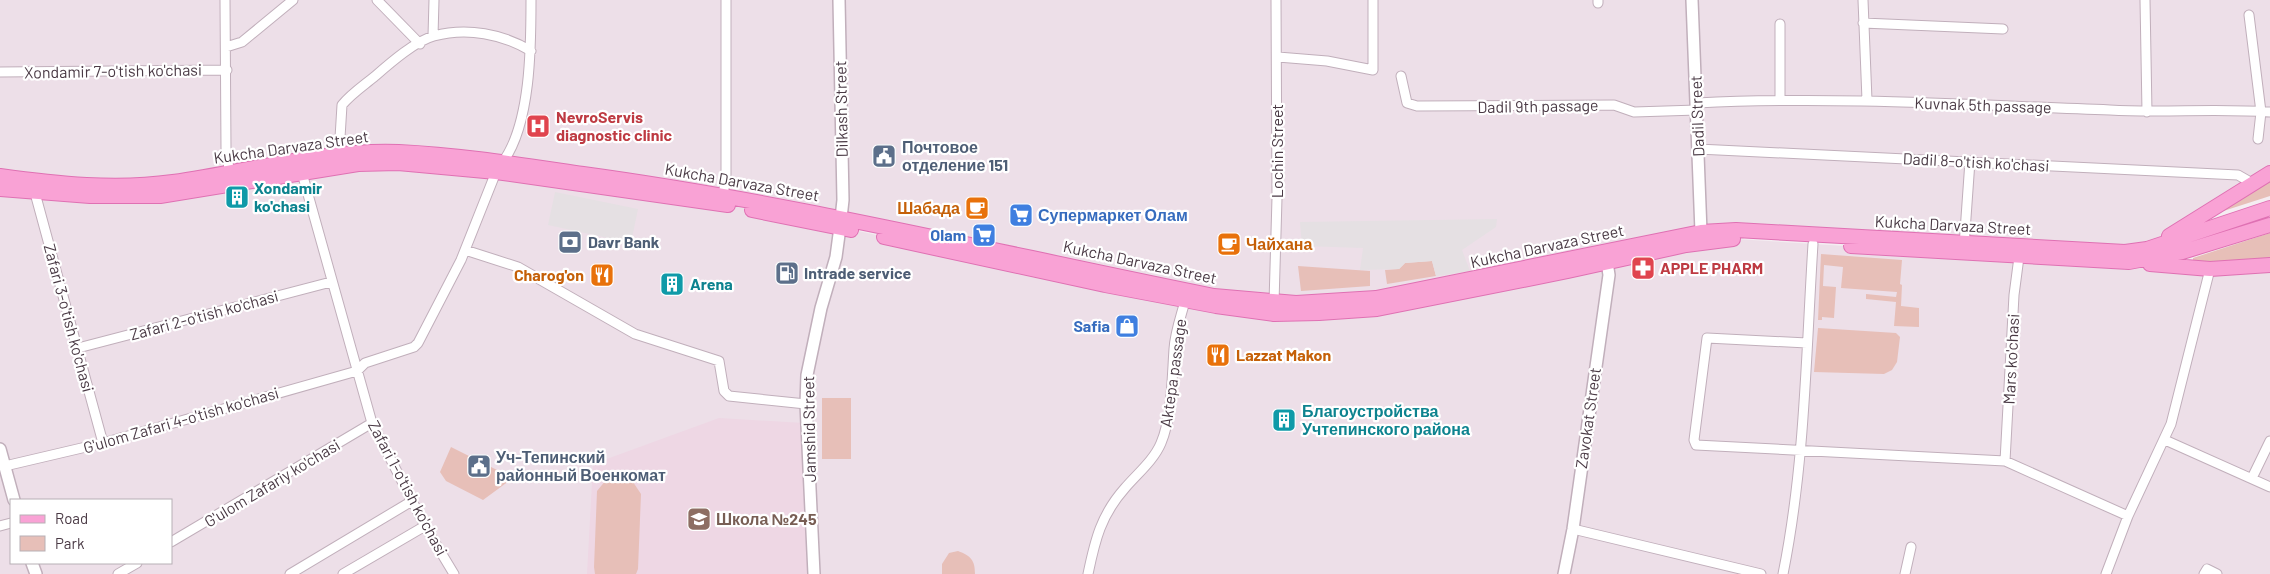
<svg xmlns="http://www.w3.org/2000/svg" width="2270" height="574" viewBox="0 0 2270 574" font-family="Barlow,sans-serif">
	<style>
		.residential { fill: #eddfe8; fill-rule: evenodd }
		.education { fill: #eed7e4 }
		.green { fill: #e7bfb8 }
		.parking { fill: #e5e0e3 }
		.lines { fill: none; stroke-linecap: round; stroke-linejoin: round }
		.minor-casing { stroke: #c1afbb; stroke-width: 11 }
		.tertiary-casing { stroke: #c1afbb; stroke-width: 14 }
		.primary-casing { stroke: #df71b3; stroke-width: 16 }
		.minor { stroke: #fff; stroke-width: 9 }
		.tertiary { stroke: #fff; stroke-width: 11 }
		.primary { stroke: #f9a2d5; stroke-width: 14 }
		.labels { text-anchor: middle; stroke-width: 4.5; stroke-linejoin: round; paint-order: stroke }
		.street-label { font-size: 16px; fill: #4a3a45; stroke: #fff }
		.health-label { font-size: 16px; font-weight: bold; fill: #be3a42; stroke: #fff; text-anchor: start }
		.service-label { font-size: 16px; font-weight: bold; fill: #4e5e75; stroke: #fff; text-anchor: start }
		.culture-label { font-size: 16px; font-weight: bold; fill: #0d838f; stroke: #fff; text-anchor: start }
		.food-label { font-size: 16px; font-weight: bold; fill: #c56008; stroke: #fff; text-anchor: end }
		.shop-label { font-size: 16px; font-weight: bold; fill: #366cbe; stroke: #fff; text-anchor: end }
		.education-label { font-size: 16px; font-weight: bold; fill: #785e54; stroke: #fff; text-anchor: start }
	</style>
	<rect width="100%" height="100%" fill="#f5edf2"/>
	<path class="residential" d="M0,0h2270v173l-123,76 -11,3 -420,-21 -31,3 -309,64 -57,5h-45l-60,-7 -373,-78 -1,9 265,58 111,21 58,8 45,-1 58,-4 191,-38 118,-26 50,-6 474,30 60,-4v309h-2270zM11,500h160v63h-160z"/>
	<path class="education" d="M719,418l85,5 7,151h-224l6,-110z"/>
	<path class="green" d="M2270,180v16l-59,19z
		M2270,233v25l-40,5 -37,-2v-3z
		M1821,254l81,6 -2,24 2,1 -1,21 18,2v19l-25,-1 2,-24 -30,-3v-5l30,3 1,-5 -56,-4 2,-21 -19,-2 -1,21 13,1 -2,31 -12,-1v3h-4z
		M1432,261l4,15 -49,8 -2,-14 14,-1 6,-6z
		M1298,266l72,5v15l-69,5z
		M1818,328l78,5 4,4 -3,25 -5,8 -8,4 -70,-2z
		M822,398h29v61h-29z
		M451,447l62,31 -30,22 -37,-19 -6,-9z
		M620,477l13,5 8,12 -3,75 -2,5h-41l-1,-7 3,-76 9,-11z
		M958,551c13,5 17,9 17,23h-33v-10l7,-11z"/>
	<path class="parking" d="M555,192l83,17 -7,34 -83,-18z
		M1497,219l-1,8 -34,23 8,21 -34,5 -4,-15 -27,2 -6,6 -39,1 3,-22 -61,-2 -2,-24z"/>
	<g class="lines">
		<g class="minor-casing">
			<path id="minor" d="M225,0l1,148 4,28
				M377,0l43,44
				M1598,0v3
				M1863,0l4,100
				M2145,0l2,112
				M2249,15l12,97 -3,27
				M1863,23l140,6
				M433,36l1,-36
				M226,47l16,-5 51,-42
				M1278,57l49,4 46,9v-70
				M0,72l227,-2
				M1401,76l6,27 10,3 197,-1 20,7 63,-2
				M1780,99v-75
				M1697,103c138,-7 275,2 413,7 53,3 107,-2 160,2
				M1698,149l540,26 14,8
				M339,154l3,-49c9,-11 21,-19 32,-28 15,-13 41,-36 60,-41 33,-9 69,-2 97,15
				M502,163c29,-38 29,-117 29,-163
				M302,173l70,250 53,103 29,48
				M35,193l68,250
				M723,195l3,-18v-177
				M1964,246l6,-85
				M465,250l53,17 117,67 84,27 5,30 5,5 77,8
				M1274,303l3,-105 -1,-198
				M1807,343l-100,-5 -13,102 2,5 309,16 123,55
				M78,348l253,-66
				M2165,440l105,47
				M2005,461l9,-166 5,-38
				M5,466l98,-23 254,-72 8,-8 49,-16 4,-4 43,-83 35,-88
				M2252,478l18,-37
				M0,526l11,-3
				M1573,529l188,45
				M171,542l201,-119
				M118,574l19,-11
				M290,574l122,-73
				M343,574l82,-48
				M1088,574c7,-34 13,-59 37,-86 12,-14 29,-28 36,-45 11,-26 11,-66 13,-94 1,-18 8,-35 12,-52
				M1783,574c22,-109 23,-220 30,-330
				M1905,574l6,-27
				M2106,574l22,-58 43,-92 39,-155
				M2204,574l3,-5 10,5"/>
		</g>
		<g class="tertiary-casing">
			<path id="tertiary" d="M839,0l4,200 -2,18
				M1692,0l9,232
				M0,449l14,51
				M32,563l4,11
				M814,574l-8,-170 1,-29 14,-67 15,-51 4,-30
				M1564,574l9,-45 36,-254 -2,-13"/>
		</g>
		<g class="primary-casing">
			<path id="primary" d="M0,176c57,8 116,14 173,6 74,-10 150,-33 226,-30 62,3 123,13 184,22 213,29 421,80 631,122l82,7 80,-5 325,-66 35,-2 389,22 22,-3 123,-41
				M0,189l90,7h70l198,-32 40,-1 98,9 232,33
				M752,210l99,20
				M2169,236l101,-63
				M884,237l221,48 111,21 58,8 45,-1 58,-4 191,-38 118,-26 47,-6
				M1851,246l278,16 53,-10 88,-27
				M2150,264l60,5 60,-4"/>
		</g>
		<use href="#minor" class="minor"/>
		<use href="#tertiary" class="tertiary"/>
		<use href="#primary" class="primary"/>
	</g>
	<defs>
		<g id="hospital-square" transform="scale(1.25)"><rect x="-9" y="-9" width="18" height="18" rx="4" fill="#e0444e" stroke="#fff"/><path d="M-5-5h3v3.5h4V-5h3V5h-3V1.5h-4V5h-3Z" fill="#fff"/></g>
		<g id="civic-square" transform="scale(1.25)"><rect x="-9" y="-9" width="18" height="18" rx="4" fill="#5c6f8a" stroke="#fff"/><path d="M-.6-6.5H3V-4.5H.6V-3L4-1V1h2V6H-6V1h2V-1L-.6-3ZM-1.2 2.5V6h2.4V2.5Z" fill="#fff"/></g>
		<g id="building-square" transform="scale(1.25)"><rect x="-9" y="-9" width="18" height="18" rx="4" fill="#0f9aa8" stroke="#fff"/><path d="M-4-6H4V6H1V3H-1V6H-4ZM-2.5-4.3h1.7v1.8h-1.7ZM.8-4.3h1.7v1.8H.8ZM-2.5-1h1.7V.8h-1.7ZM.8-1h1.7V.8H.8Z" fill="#fff"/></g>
		<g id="cafe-square" transform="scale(1.25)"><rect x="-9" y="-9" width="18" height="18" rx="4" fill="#e8710a" stroke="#fff"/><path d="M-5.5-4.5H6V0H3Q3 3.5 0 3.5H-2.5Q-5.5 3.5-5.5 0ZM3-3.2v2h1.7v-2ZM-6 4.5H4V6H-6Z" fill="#fff"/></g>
		<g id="supermarket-square" transform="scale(1.25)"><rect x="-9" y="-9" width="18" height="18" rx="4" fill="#3f7fe0" stroke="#fff"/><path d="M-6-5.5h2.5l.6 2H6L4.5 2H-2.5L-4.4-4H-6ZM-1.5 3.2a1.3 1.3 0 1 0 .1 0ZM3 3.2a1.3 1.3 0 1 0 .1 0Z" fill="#fff"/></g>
		<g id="bank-square" transform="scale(1.25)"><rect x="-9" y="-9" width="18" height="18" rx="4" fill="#5c6f8a" stroke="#fff"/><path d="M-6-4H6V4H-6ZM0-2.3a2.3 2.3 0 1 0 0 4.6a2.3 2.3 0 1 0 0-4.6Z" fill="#fff"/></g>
		<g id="pharmacy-square" transform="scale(1.25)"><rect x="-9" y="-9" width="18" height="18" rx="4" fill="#e0444e" stroke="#fff"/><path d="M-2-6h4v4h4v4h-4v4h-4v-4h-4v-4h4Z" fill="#fff"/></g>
		<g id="fuel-square" transform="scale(1.25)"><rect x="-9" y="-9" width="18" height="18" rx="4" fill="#5c6f8a" stroke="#fff"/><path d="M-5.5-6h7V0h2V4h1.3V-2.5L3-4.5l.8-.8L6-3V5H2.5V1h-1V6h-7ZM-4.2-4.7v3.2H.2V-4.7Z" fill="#fff"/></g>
		<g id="restaurant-square" transform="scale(1.25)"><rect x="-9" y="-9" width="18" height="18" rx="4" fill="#e8710a" stroke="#fff"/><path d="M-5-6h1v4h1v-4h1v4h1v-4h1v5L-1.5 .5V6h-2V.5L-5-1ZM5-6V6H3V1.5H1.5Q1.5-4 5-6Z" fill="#fff"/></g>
		<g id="shop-square" transform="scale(1.25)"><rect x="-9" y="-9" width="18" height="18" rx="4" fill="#3f7fe0" stroke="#fff"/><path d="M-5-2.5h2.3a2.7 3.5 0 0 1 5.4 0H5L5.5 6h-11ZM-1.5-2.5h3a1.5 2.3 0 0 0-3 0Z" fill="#fff"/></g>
		<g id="school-square" transform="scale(1.25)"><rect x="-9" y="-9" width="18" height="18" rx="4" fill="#8d6e63" stroke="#fff"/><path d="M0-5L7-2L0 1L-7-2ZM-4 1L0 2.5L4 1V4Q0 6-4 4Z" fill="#fff"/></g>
	</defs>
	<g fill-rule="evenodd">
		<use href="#hospital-square" x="538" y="126"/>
		<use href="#civic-square" x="884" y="156"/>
		<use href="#building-square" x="237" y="197"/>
		<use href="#cafe-square" x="977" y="208"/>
		<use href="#supermarket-square" x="1021" y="215"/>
		<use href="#supermarket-square" x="984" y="235"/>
		<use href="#bank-square" x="570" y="242"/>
		<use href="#cafe-square" x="1229" y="244"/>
		<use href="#pharmacy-square" x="1643" y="268"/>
		<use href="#fuel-square" x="787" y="273"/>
		<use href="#restaurant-square" x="602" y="275"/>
		<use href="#building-square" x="672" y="284"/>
		<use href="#shop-square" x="1127" y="326"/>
		<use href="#restaurant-square" x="1218" y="355"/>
		<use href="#building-square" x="1284" y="420"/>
		<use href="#civic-square" x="479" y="466"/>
		<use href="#school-square" x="699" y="519"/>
	</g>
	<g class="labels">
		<g class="street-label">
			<text transform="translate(113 71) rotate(-1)" y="6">Xondamir 7-o'tish ko'chasi</text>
			<text transform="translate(1983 105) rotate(2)" y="6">Kuvnak 5th passage</text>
			<text transform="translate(1538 106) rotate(-1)" y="6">Dadil 9th passage</text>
			<text transform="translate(841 109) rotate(-91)" y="6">Dilkash Street</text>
			<text transform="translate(1697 116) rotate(-92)" y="6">Dadil Street</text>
			<text transform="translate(291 147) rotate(-8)" y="6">Kukcha Darvaza Street</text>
			<text transform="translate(1277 151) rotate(-90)" y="6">Lochin Street</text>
			<text transform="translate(1976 162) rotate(3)" y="6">Dadil 8-o'tish ko'chasi</text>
			<text transform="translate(742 182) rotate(10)" y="6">Kukcha Darvaza Street</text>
			<text transform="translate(1953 225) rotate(3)" y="6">Kukcha Darvaza Street</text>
			<text transform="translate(1547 246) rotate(-12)" y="6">Kukcha Darvaza Street</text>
			<text transform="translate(1140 262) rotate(12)" y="6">Kukcha Darvaza Street</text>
			<text transform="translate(204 315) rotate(-15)" y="6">Zafari 2-o'tish ko'chasi</text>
			<text transform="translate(69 318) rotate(75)" y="6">Zafari 3-o'tish ko'chasi</text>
			<text transform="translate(2011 359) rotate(-87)" y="6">Mars ko'chasi</text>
			<text transform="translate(1173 373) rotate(-82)" y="6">Aktepa passage</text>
			<text transform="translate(1588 418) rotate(-82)" y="6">Zavokat Street</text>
			<text transform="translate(181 420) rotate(-16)" y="6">G'ulom Zafari 4-o'tish ko'chasi</text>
			<text transform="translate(809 429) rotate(-91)" y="6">Jamshid Street</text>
			<text transform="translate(272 483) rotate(-31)" y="6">G'ulom Zafariy ko'chasi</text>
			<text transform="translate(408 488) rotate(62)" y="6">Zafari 1-o'tish ko'chasi</text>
		</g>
		<g class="health-label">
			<text x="556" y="123">NevroServis<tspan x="556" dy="18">diagnostic clinic</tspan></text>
			<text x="1660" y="274">APPLE PHARM</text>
		</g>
		<g class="service-label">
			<text x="902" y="153">Почтовое<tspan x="902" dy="18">отделение 151</tspan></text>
			<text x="588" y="248">Davr Bank</text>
			<text x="804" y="279">Intrade service</text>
			<text x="496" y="463">Уч-Тепинский<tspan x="496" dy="18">районный Военкомат</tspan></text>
		</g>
		<g class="culture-label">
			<text x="254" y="194">Xondamir<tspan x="254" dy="18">ko'chasi</tspan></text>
			<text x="690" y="290">Arena</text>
			<text x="1302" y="417">Благоустройства<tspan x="1302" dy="18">Учтепинского района</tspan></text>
		</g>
		<g class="food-label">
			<text x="960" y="214">Шабада</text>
			<text x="1246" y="250" text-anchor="start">Чайхана</text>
			<text x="584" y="281">Charog'on</text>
			<text x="1236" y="361" text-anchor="start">Lazzat Makon</text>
		</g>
		<g class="shop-label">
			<text x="1038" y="221" text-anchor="start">Супермаркет Олам</text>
			<text x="966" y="241">Olam</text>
			<text x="1110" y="332">Safia</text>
		</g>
		<g class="education-label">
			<text x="716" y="525">Школа №245</text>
		</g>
	</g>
	<rect x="10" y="499" width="162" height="65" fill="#ffffff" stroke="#b7b0b5"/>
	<rect x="20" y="515" width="25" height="8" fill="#f9a2d5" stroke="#b7b0b5"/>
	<text x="55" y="524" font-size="15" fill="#4a3a45">Road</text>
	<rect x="20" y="536" width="25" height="15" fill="#e7bfb8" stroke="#b7b0b5"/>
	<text x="55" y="549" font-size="15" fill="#4a3a45">Park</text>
</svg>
